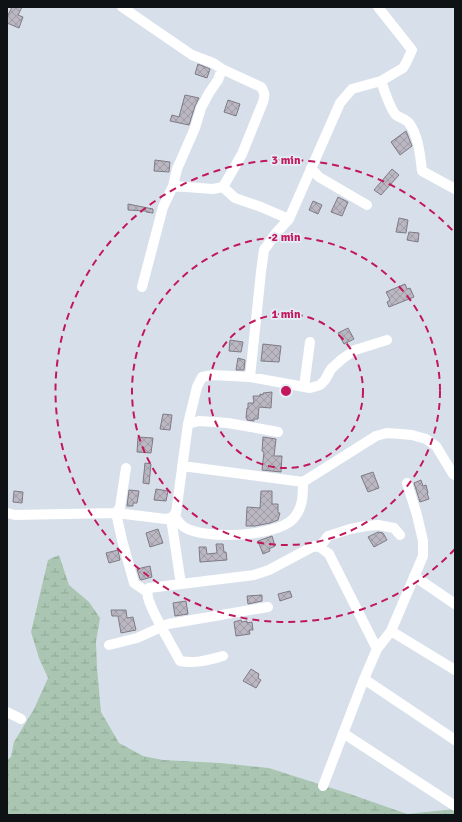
<svg xmlns="http://www.w3.org/2000/svg" width="462" height="822" viewBox="0 0 462 822" font-family="Signika,sans-serif">
	<style>
		.wetland { fill: url(#wetland-marsh) }
		.building { fill: url(#building-cross-hatch); stroke: #7e7b85 }
		.lines { fill: none; stroke-linecap: round; stroke-linejoin: round }
		.minor { stroke: #fff; stroke-width: 10 }
		.ring { fill: none; stroke: #c2185b; stroke-width: 2; stroke-dasharray: 7 5 }
		.centre { fill: #c2185b; stroke: #e4edf7; stroke-width: 2 }
		.ring-label { font-size: 12px; text-anchor: middle; font-weight: bold; fill: #c2185b; stroke: #e4edf7; stroke-width: 3.5; stroke-linejoin: round; paint-order: stroke }
	</style>
	<defs>
		<pattern id="wetland-marsh" width="20" height="14" patternUnits="userSpaceOnUse"><rect width="20" height="14" fill="#aac6b2"/><path d="M1 5h8M5 5V1M11 12h8M15 12V8" fill="none" stroke="#91a998"/></pattern>
		<pattern id="building-cross-hatch" width="8" height="8" patternUnits="userSpaceOnUse"><rect width="8" height="8" fill="#bab7c2"/><path d="M0 0l8 8M0 8l8-8" fill="none" stroke="#9f9ca6"/></pattern>
	</defs>
	<rect width="100%" height="100%" fill="#d7e0ea"/>
	<path class="wetland" d="M59,555l10,30 20,17 11,16 -4,24 1,26 4,44 18,31 24,13 20,4 58,3 48,5 81,26 57,20 48,-5v6h-448v-55l4,-3 3,-15 20,-33 14,-31 -9,-20 -8,-26 17,-72z"/>
	<path class="building" d="M12,7h10l-4,8 5,2 -4,11 -12,-5v-6z
		M198,64l12,5 -3,9 -12,-4z
		M185,95l14,3 -4,8 -6,19 -19,-4 2,-6 7,2z
		M228,100l12,4 -4,12 -12,-4z
		M406,131l6,15 -12,9 -9,-13z
		M155,160l15,2 -1,10 -15,-1z
		M392,169l7,6 -18,20 -7,-5z
		M338,197l10,5 -6,14 -11,-4z
		M313,201l9,4 -4,9 -9,-4z
		M128,204l25,5v4l-7,-1v-1l-18,-1z
		M399,218l9,2 -2,13 -10,-1z
		M409,232l10,1 -1,9 -11,-2z
		M405,284l2,5 3,-1 4,9 -25,10 -2,-5 3,-2 -4,-8z
		M348,328l6,11 -10,5 -6,-11z
		M230,340l13,2 -2,10 -12,-1z
		M263,344l18,2 -2,16 -18,-1z
		M238,358l7,2 -1,10h-8z
		M272,392l-1,16 -12,-1 -1,12h-4v2l-7,-1v-2h-1l1,-10h1v-5h6l-1,-7h7v-2l3,1v-2z
		M163,414l9,1 -2,15 -10,-1z
		M138,437l15,1 -2,15 -14,-1z
		M263,437l13,2 -2,17h8l-1,16 -19,-2 2,-18 -2,-1z
		M145,463l6,1 -2,20 -6,-1z
		M373,472l6,16 -11,4 -7,-16z
		M421,480l2,6 3,-1 2,8h-1l2,6 -9,3 -6,-19z
		M156,489l12,2 -2,10 -12,-1z
		M129,490l10,1 -2,12h-4v3h-6z
		M14,491l9,1 -1,11 -9,-1z
		M261,491h11v13h6v9h2l-2,7 -8,3 -15,3h-9l1,-19 13,1z
		M158,529l5,14 -13,4 -4,-14z
		M378,532l5,1 4,7 -13,7 -6,-10z
		M272,536l3,10 -6,3 1,2 -7,3 -5,-13z
		M216,544h7l1,8h2l1,8 -27,2 -1,-15h7l1,7 10,-1z
		M118,550l2,10 -11,3 -3,-10z
		M150,566l2,11 -11,3 -1,-1 -3,-10z
		M290,591l2,6 -12,4 -2,-7z
		M262,595v6l-14,3 -1,-8z
		M186,601l2,13 -13,2 -2,-13z
		M111,610h15l1,8 6,-1 3,13 -15,3 -3,-17h-6z
		M241,620l1,2 5,-1v2l5,-1 1,8h-4l1,4 -14,2 -2,-14z
		M251,669l8,5 -1,4 3,2 -5,8 -13,-7z"/>
	<g class="lines">
		<path class="minor" d="M122,7l70,48 21,8 9,6 39,18c4,6 4,8 2,15l-21,52 -19,33
			M381,81c3,8 9,28 15,34 4,3 10,4 13,8 10,14 11,32 13,48l33,18
			M311,168l8,9 48,28
			M173,186l40,3 10,-2 12,11 26,9 28,12
			M142,287l21,-80 10,-21 4,-17 18,-41 6,-20 8,-15 9,-13 4,-11
			M250,377l11,-105 3,-22 12,-17 13,-14 51,-116 12,-14 29,-8 22,-13 3,-5 6,-13 -34,-43
			M304,387l6,-45
			M188,424l11,-3 29,2 50,9
			M182,466l121,16 73,-46 11,-3 14,1 11,1 14,4 10,7 17,28 2,1
			M126,468l-6,39 -4,6 6,27 12,43 13,9
			M7,513l8,2 101,-2 50,6 5,-1 5,-5 12,-89 9,-37 5,-10 11,-2 37,2 60,11 10,-3 5,-5 6,-11 11,-10 13,-9 32,-10
			M174,515c3,5 6,9 10,12 20,13 92,10 109,-8 10,-11 10,-23 10,-37
			M171,518l10,66
			M320,547l8,-11 22,-7 16,-3 12,-1 16,3 6,7
			M414,576l41,28
			M391,631l64,39
			M109,645l28,-7 31,-14 100,-17
			M223,656c-15,4 -28,8 -43,5 -10,-19 -24,-41 -31,-60 -2,-5 -2,-9 0,-13l105,-13 15,-5 45,-24 6,1 9,7 48,95
			M364,679l91,61
			M7,712l14,7
			M343,733l112,73
			M323,786l41,-107 13,-30 14,-18 32,-75v-15l-6,-26 -10,-32"/>
	</g>
	<g class="ring">
		<circle cx="286" cy="391" r="77"/>
		<circle cx="286" cy="391" r="154"/>
		<path d="M455 549A231 231 0 1 1 455 233"/>
	</g>
	<circle cx="286" cy="391" r="6" class="centre"/>
	<g class="ring-label">
		<text x="286" y="164">3 min</text>
		<text x="286" y="241">2 min</text>
		<text x="286" y="318">1 min</text>
	</g>
	<rect width="462" height="822" fill="none" stroke="#0f1215" stroke-width="16"/>
</svg>
